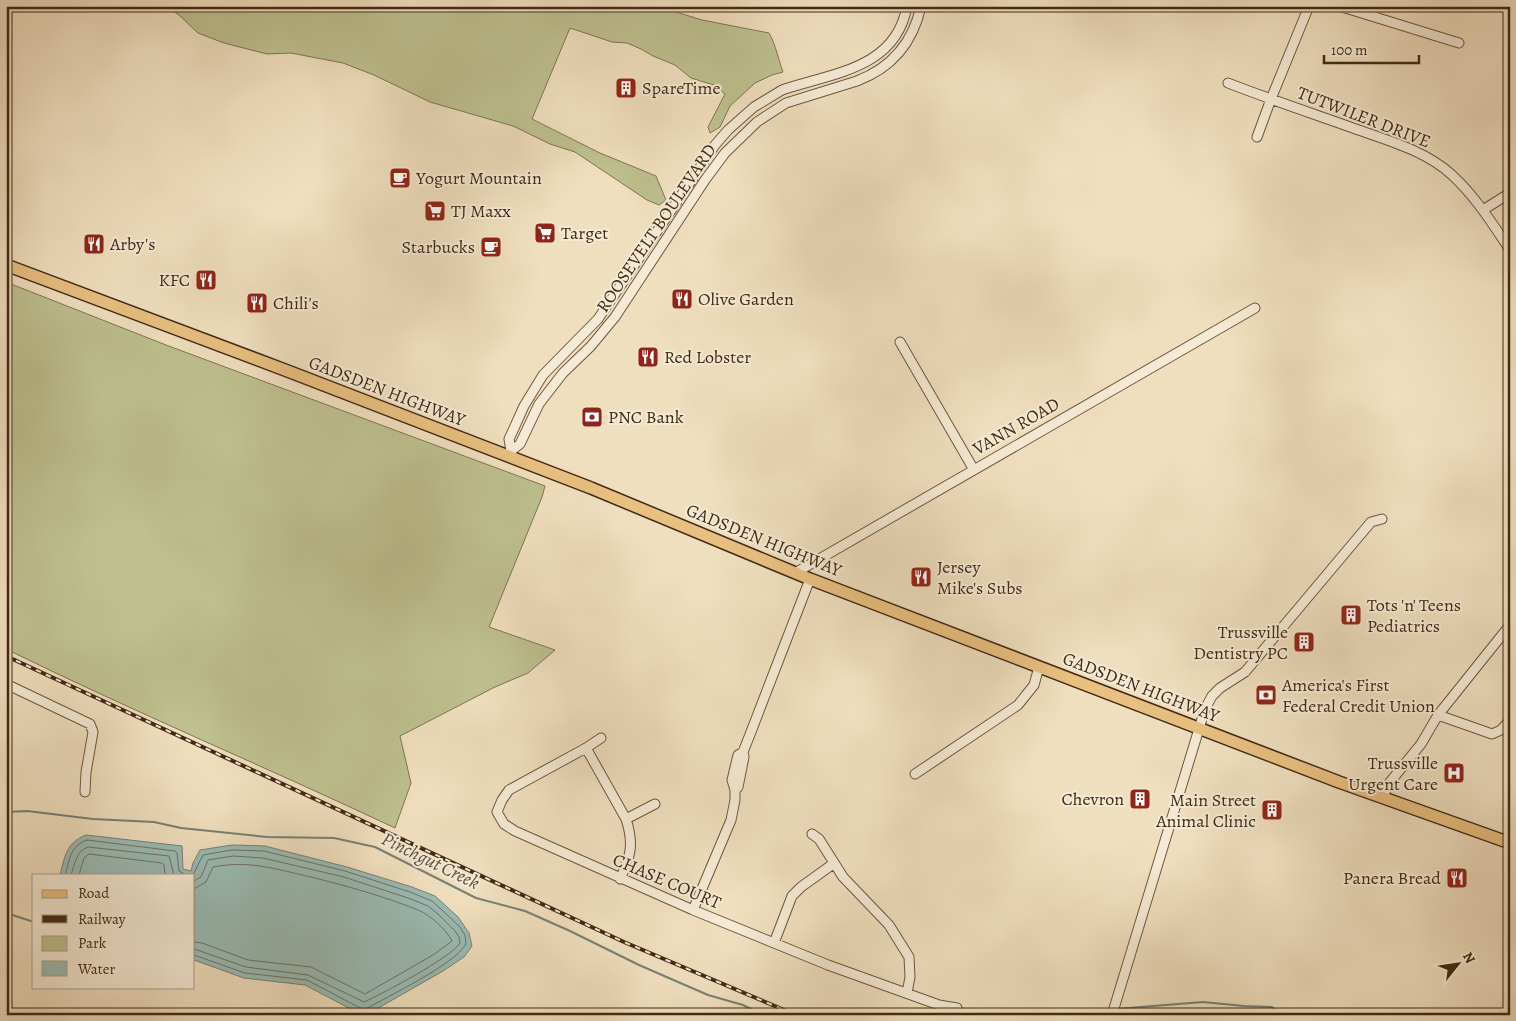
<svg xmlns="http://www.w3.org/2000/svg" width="1516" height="1021" viewBox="0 0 1516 1021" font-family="Alegreya,serif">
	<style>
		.green { fill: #bec08f; stroke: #807452 }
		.water { fill: #9abcb5; stroke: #778175 }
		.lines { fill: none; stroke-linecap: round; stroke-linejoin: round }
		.shore { stroke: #6e7264; stroke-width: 1 }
		.stream { stroke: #778175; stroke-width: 2 }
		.minor-casing { stroke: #6e563f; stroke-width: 11 }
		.major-casing { stroke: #422914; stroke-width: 14 }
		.minor { stroke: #f5ead5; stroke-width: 9 }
		.major { stroke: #e8c080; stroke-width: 11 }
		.rail-casing { stroke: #422914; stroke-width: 4 }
		.rail { stroke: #f5ead5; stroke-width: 2; stroke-dasharray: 5.5; stroke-linecap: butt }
		.labels { text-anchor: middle; stroke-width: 4; stroke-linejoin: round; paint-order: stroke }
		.poi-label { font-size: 18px; fill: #422914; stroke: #f5ead5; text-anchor: start }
		.street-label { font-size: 18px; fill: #422914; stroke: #f5ead5 }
		.water-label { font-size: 19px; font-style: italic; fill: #584e3c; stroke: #f5ead5 }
	</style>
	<rect width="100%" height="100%" fill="#f0dfbf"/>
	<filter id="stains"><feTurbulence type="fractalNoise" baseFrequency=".004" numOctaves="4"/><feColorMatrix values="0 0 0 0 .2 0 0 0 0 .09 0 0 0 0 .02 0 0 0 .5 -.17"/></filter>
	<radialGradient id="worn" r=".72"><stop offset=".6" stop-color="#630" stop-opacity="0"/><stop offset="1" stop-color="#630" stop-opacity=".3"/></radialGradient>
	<path class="green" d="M165,6h492l45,14 67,13c7,12 9,26 14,39l-11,3 -17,8 -25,23 -10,21 -10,6 -2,-6 17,-33 -11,-9 -23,-7 -16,-13 -22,-9 -12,-7 -14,-6 -15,-1 -42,-14 -38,91 68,34 56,23 10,24 -7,5 -12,-5 -72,-48 -25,-8 -37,-18 -83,-24 -56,-27 -31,-12 -52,-10 -24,1 -43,-11 -26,-10 -19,-18z
		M6,282l160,63 379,141 -3,11 -53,130 66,23 -27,23 -33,14 -95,49 11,47 -16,45c-129,-61 -261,-116 -389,-179z"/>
	<path class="water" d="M86,835l96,11 1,23 8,2 2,-8 7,-13 32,-5 33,1 82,21 65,20 23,9 23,21 11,16 3,13 -8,11 -21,14 -77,44h-4l-57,-30 -61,-7 -50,-18v-85h-134c5,-19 6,-32 26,-40z"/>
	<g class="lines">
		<path class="shore" d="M65,875c5,-16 5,-29 22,-35l88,11 2,2 2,18 7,4
			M71,875c4,-11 5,-24 17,-28l81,9 5,19
			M79,875l5,-17 5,-4 73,9 2,2 1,10
			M193,875l10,-20 29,-5 32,1 81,20 65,21 22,9 10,9 18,17 5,8 1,9c-12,21 -78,52 -102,66l-57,-30 -62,-7 -51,-18
			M194,881l7,-4 7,-17 25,-4 30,2 81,19 64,21 20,8 10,8 17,17 4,6 1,6c-8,14 -78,51 -96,59l-56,-27 -62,-8 -52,-18
			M194,889l12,-7 7,-15c37,-7 62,2 98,10 36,9 72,19 107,33 12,5 28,19 34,31l-19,14 -68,39 -54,-27 -63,-7 -46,-17 -8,-1"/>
		<path class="stream" d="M6,812l21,-1 66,8 61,3 27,6 86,9 67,1 41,9 101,51 49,13 45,20 69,34 69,30 35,10 20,10
			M6,913l28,9
			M1116,1009l87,-7 41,4 28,1 12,8
			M1095,1015l16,-5"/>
		<g class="minor-casing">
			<path id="minor" d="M1339,6l120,37
				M1228,83c41,16 83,30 125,45 33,12 72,22 99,47 23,21 40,48 58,75
				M1257,137l14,-38 38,-93
				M1483,210l27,-17
				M900,342l74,128
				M511,451l-2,-12 6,-13 9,-20 19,-31 55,-56 117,-174 13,-15 26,-23 28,-17c50,-17 114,-21 125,-84
				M509,457l2,-6 9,-7 19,-40 24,-31 28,-27 24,-29 90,-137 20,-27 32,-31 29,-19 71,-22c34,-13 56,-38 64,-75
				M795,573l460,-265
				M1510,625l-72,90 54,19 9,-4 9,-10
				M6,684l84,40 3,8 -7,40 -1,20
				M601,738l-15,10 -77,42 -7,10 -5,12 7,12 11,7 178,79 135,55 111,40 18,3
				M586,748l40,71c8,25 5,37 -6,60
				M915,774l103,-69 16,-20 5,-18
				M735,790l3,-3 6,-30 -1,-5
				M1382,798l8,-16 31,-38 17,-29
				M626,819l29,-15
				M812,834l7,5 24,38 46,48 20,32 1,20 -3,16
				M693,910l38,-90 4,-20v-10l-3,-10 6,-25 5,-3 6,-15 61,-158
				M774,943l18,-47 9,-9 32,-23
				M1112,1015l93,-306 7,-13 8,-8 25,-16 126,-150 11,-3"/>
		</g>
		<g class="major-casing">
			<path id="major" d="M6,265l279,105 306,118 219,91 529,203 171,61"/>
		</g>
		<use href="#minor" class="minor"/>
		<use href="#major" class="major"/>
		<g class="rail-casing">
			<path id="rail" d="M6,656l618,286 172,73"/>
		</g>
		<use href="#rail" class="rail"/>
	</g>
	<defs>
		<g id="building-square" transform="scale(1.125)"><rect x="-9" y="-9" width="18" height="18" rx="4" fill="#8f2418" stroke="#f5ead5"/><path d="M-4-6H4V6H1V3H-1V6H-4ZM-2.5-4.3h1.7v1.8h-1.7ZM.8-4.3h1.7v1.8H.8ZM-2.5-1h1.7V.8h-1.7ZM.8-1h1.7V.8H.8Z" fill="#fff"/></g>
		<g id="cafe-square" transform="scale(1.125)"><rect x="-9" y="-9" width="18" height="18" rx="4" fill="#8f2418" stroke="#f5ead5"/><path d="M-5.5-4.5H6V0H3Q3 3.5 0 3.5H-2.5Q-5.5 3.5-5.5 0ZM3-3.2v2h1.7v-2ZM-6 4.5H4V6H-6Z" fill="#fff"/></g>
		<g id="supermarket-square" transform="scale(1.125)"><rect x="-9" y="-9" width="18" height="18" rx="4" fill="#8f2418" stroke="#f5ead5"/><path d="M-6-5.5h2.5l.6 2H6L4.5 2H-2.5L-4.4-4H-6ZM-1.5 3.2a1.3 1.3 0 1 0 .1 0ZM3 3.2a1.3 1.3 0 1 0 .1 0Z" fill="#fff"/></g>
		<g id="restaurant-square" transform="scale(1.125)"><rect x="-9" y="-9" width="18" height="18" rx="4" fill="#8f2418" stroke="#f5ead5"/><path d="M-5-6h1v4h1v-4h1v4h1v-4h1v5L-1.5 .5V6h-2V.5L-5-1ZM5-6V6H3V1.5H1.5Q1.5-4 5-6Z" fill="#fff"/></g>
		<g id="bank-square" transform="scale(1.125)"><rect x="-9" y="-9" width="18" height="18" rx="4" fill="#8f2418" stroke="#f5ead5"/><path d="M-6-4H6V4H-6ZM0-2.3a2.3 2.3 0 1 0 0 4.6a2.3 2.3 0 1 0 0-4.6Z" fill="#fff"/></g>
		<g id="hospital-square" transform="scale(1.125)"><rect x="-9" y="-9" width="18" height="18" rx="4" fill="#8f2418" stroke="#f5ead5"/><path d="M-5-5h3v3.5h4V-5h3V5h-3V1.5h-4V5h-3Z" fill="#fff"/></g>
	</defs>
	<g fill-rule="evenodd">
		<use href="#building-square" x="626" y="88"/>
		<use href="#cafe-square" x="400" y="178"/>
		<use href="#supermarket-square" x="435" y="211"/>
		<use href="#supermarket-square" x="545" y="233"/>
		<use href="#restaurant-square" x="94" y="244"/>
		<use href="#cafe-square" x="491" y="247"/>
		<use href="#restaurant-square" x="206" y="280"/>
		<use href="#restaurant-square" x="682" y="299"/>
		<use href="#restaurant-square" x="257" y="303"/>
		<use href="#restaurant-square" x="648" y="357"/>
		<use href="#bank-square" x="592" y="417"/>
		<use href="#restaurant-square" x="921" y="577"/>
		<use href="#building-square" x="1351" y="615"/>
		<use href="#building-square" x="1304" y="642"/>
		<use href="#bank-square" x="1266" y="695"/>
		<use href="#hospital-square" x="1454" y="773"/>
		<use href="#building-square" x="1140" y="799"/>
		<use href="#building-square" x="1272" y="810"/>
		<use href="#restaurant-square" x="1457" y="878"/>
	</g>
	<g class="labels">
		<g class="poi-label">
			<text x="642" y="94">SpareTime</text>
			<text x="416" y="184">Yogurt Mountain</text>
			<text x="451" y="217">TJ Maxx</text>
			<text x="561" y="239">Target</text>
			<text x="110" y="250">Arby's</text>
			<text x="475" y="253" text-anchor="end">Starbucks</text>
			<text x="190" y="286" text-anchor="end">KFC</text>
			<text x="698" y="305">Olive Garden</text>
			<text x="273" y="309">Chili's</text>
			<text x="664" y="363">Red Lobster</text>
			<text x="608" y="423">PNC Bank</text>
			<text x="937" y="573">Jersey<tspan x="937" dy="21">Mike's Subs</tspan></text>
			<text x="1367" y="611">Tots 'n' Teens<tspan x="1367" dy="21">Pediatrics</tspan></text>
			<text x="1288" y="638" text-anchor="end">Trussville<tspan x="1288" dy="21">Dentistry PC</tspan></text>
			<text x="1282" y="691">America's First<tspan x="1282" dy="21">Federal Credit Union</tspan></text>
			<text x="1438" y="769" text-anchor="end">Trussville<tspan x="1438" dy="21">Urgent Care</tspan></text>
			<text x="1124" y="805" text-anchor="end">Chevron</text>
			<text x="1256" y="806" text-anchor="end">Main Street<tspan x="1256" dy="21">Animal Clinic</tspan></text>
			<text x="1441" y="884" text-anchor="end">Panera Bread</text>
		</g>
		<g class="street-label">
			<text transform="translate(1364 117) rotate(21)" y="6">TUTWILER DRIVE</text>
			<text transform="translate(656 228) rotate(-56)" y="6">ROOSEVELT BOULEVARD</text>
			<text transform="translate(387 391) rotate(21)" y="6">GADSDEN HIGHWAY</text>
			<text transform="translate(1016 426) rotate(-30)" y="6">VANN ROAD</text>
			<text transform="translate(764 540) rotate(22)" y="6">GADSDEN HIGHWAY</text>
			<text transform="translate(1141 687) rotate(21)" y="6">GADSDEN HIGHWAY</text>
			<text transform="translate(667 881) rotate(23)" y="6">CHASE COURT</text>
		</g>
		<g class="water-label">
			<text transform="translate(431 860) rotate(26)" y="7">Pinchgut Creek</text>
		</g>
	</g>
	<rect width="1516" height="1021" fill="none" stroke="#f0dfbf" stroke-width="25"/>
	<rect x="8" y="8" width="1501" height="1006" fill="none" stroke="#422914" stroke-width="2.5"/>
	<rect x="12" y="12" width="1491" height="996" fill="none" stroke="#422914"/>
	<rect x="32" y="874" width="162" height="115" fill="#f5ead5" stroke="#ad9d88"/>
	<rect x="42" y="890" width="25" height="8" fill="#e8c080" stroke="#ad9d88"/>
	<text x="78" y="898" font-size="15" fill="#422914">Road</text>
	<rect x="42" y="915" width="25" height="8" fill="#422914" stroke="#ad9d88"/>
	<text x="78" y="924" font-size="15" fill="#422914">Railway</text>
	<rect x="42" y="936" width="25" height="15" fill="#bec08f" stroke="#ad9d88"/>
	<text x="78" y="948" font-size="15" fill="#422914">Park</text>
	<rect x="42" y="961" width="25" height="15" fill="#9abcb5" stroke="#ad9d88"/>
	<text x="78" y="974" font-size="15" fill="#422914">Water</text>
	<g transform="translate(1458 964) rotate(60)" stroke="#f5ead5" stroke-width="4" paint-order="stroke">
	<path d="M0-4L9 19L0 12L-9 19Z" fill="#422914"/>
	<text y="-8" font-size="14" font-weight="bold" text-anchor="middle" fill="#422914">N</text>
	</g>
	<path d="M1324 55v8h95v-8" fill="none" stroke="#422914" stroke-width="2.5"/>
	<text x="1331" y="55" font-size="15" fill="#422914" stroke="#f5ead5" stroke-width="4" paint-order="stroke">100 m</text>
	<rect width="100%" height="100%" filter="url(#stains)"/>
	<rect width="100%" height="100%" fill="url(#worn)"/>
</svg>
